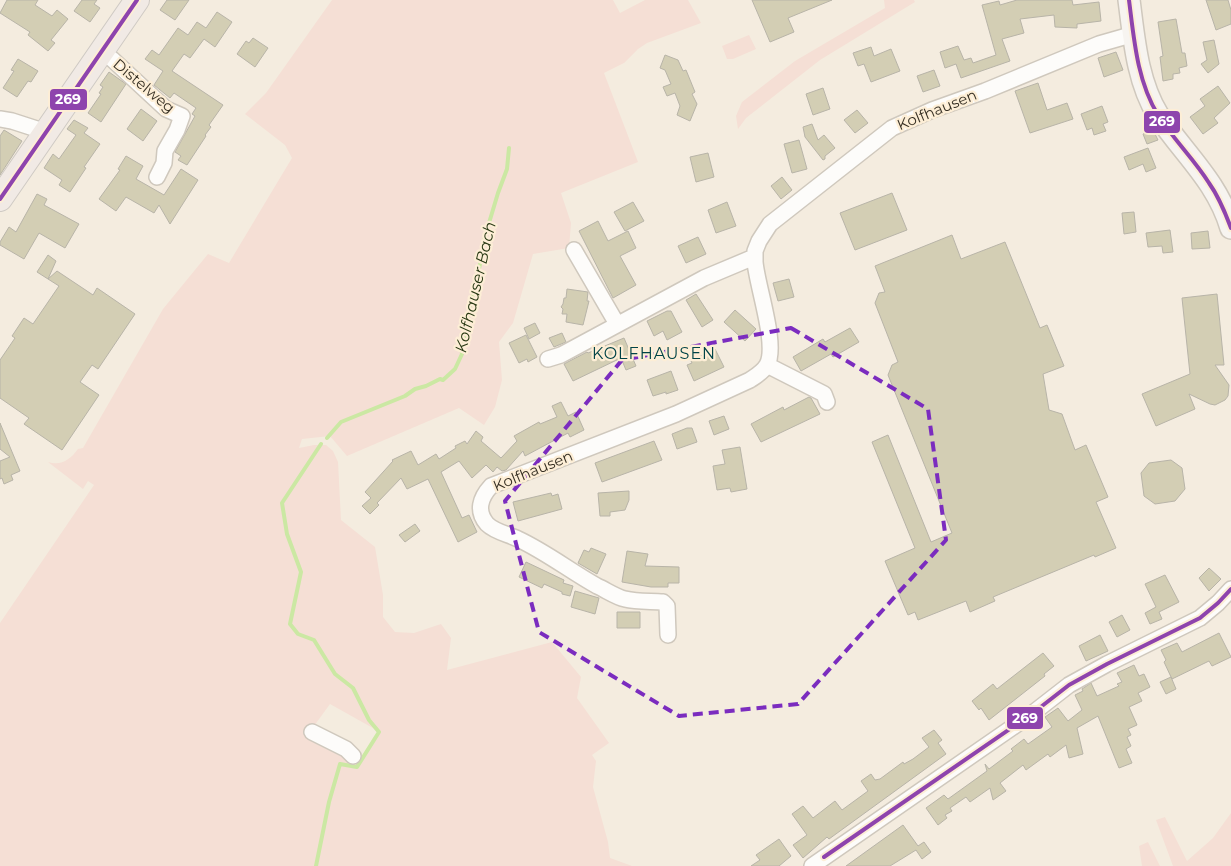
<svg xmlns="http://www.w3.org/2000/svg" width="1231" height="866" viewBox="0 0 1231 866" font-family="Montserrat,sans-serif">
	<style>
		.green { fill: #f5dfd5; fill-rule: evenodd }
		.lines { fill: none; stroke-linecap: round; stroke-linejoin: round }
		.stream { stroke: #cbe8a3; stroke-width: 4 }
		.building { fill: #d3ceb4; stroke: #b8b4a8 }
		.street-casing { stroke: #cfc8bd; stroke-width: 18 }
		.secondary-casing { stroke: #cfc8bd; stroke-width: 24 }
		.primary-casing { stroke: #cfcac4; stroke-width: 26 }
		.street { stroke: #fdfcfa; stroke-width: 15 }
		.secondary { stroke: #f7f4f0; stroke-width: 21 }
		.primary { stroke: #f1eae5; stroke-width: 24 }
		.bus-1-casing { stroke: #fdeed6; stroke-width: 8 }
		.bus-1 { stroke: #8e44ad; stroke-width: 4 }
		.marked { fill: none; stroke: #7b2cbf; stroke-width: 4; stroke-dasharray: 10 6; stroke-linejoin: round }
		.labels { text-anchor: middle; stroke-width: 4.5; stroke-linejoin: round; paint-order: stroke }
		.street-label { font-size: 15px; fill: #373024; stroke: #fdeed6 }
		.water-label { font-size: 16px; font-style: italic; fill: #263712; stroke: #fdeed6 }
		.neighbourhood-label { font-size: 16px; letter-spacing: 1px; fill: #004347; stroke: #fdeed6 }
		.line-badge { stroke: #fdeed6; stroke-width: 2 }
		.badge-label { font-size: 14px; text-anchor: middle; font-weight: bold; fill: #fff }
	</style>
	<rect width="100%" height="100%" fill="#f4ecdf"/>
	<path class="green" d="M332,0h281l7,13 25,-13h43l13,23 -54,20 -9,6 -14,14 -20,10 34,89 -77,31 10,30 -2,25 -36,6 -20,69 -14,19 3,38 -7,27 -11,18 -25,-17 -112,48 -17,-20 -28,3 -3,9 15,-3h12l7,6 5,11 3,58 34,27 8,48v22l12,15 19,1 27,-9 10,14 -4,32 105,-28 29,35 -4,21 32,45 -17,12 4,6 -3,26 15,55 2,16 22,8h-632v-243l94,-138 -6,-4 -5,8 -35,-27c13,4 22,-2 30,-13l5,-1 80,-139 45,-55 21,9 63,-105 -7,-13 -40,-31 21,-21zM330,704l50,28 -16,27 -50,-33z
		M884,0h30l1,2 -95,58 -74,58 -8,11 -2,-13 6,-14 53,-41 90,-53z
		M749,35l7,14 -23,10h-6l-5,-13z
		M1231,813v53h-58l-17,-46 9,-3 22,44 26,-23z
		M1148,842l12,24h-18l-3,-20z"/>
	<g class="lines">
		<path class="stream" d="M327,438l14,-16 64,-26 10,-7 11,-3 14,-7 3,1 12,-11 7,-15 -1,-10c7,-7 8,-19 7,-29l13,-55 2,-17 15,-50 9,-24 2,-21
			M316,866l13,-64 11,-38 17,3 22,-35 -10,-12 -16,-32 -18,-14 -21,-34 -16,-6 -8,-10 11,-52 -14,-38 -5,-31 39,-59"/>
	</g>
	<path class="building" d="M7,0h31l-3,5 17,11 5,-6 11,9 -17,21 4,3 -7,8 -20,-16 2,-3 -30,-19z
		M82,0h15l-3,4 6,4 -10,14 -16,-11z
		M167,0h22l-14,20 -15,-10z
		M752,0h80l-44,18 6,14 -24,10z
		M1017,0h55l1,5 26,-3 2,19 -24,3v4l-22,-1 -1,-12 -34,4 4,14 -22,6 8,22 -49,17 -5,-14 -11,4 -5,-16 18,-6 6,14 7,-2 2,5 23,-8 -14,-50 17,-4 1,4z
		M1206,0h22l3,10v14l-15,6z
		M217,12l15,10 -17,25 -11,-8 -14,19 -6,-4 -12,17 51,34 -14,20 2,2 -6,8 1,1 -19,29 -9,-5 3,-4 -6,-4 20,-36 -3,-2 4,-6 -22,-15 -4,5 -16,-13 9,-14 -18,-12 7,-9 7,5 19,-27 10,7 9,-13 9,6z
		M1176,19l6,34h3l2,13 -8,2 1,5 -7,1v5l-10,2 -3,-24 3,-1 -5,-34z
		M253,38l15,10 -13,19 -18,-13 9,-13 3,2z
		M1214,40l5,24 -11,9 -7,-9 6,-4 -4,-18z
		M871,47l3,9 17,-7 9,22 -29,11 -7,-18 -6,2 -5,-13z
		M1116,52l7,18 -19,7 -6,-19z
		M665,55l13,5 5,11 3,-1 9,22 -3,2 5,10 -7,17 -13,-6 3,-9 -5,-13 -8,3 -4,-9 8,-3 -6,-14 -5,-2z
		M18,59l20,12 -7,11 -3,-1 -11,16 -14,-9 11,-17 -3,-1z
		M934,70l6,16 -17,6 -6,-16z
		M109,72l17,12 -25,38 -13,-9 13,-19 -2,-1 4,-6 -3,-2z
		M1038,83l9,27 20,-7 6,16 -43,14 -15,-42z
		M1218,86l12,17 -16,15 4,5 -15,11 -13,-17 15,-11 -5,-7z
		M823,88l7,21 -17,6 -7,-21z
		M1102,106l6,16 -5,2 3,7 -12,4 -2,-7 -5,2 -6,-16z
		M141,109l16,12 -14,20 -16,-12z
		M857,110l11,13 -13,10 -11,-13z
		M74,120l14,8 -4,5 16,11 -16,23 2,1 -16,24 -11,-7 3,-5 -18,-12 9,-14 6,5 17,-24 -9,-6z
		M812,124l6,16 6,-5 11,13 -10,8v3l-2,1 -18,-23 -2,-10z
		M4,130l18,11 -22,34v-39z
		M1153,130l5,10 -11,4 -4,-10z
		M799,140l8,29 -15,4 -8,-29z
		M1148,148l8,20 -10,4 -3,-8 -14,6 -5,-13z
		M708,153l6,24 -18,5 -6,-25z
		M126,156l17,10 -7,13 28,16 17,-26 17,11 -28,44 -11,-19 -5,8 -28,-16 -10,14 -17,-12 21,-29 -2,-1z
		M782,177l10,13 -11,9 -10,-13z
		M892,193l15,37 -52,20 -15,-37z
		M37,194l10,5 -3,6 35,19 -14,24 -26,-15 -15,26 -24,-14v-3l9,-15 7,5z
		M633,202l11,19 -19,10 -11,-19z
		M727,202l9,24 -20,7 -8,-23z
		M1134,212l2,20 -12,2 -2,-21z
		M598,221l10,20 20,-10 8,17 -16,8 16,29 -23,13 -34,-67z
		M1170,230l3,22 -10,1 -1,-7 -14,1 -2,-14z
		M1208,231l2,17 -18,1 -1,-16z
		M952,235l9,24 44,-17 35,86 7,-3 17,41 -21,8 6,36 13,4 13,36 11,-5 22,52 -12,5 20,46 -21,9 -1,-2 -101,42 2,4 -25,11 -4,-11 -48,19 -3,-8 -7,3 -23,-54 30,-13 -43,-106 16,-7 43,107 21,-9 -64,-158 4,-10 6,-3 -23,-59 4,-10 6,-1 -10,-26z
		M698,237l8,17 -20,9 -8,-17z
		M48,255l8,6 -8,18 -11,-7z
		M57,271l36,24 4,-7 38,26 -37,55 -6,-4 -12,17 19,13 -37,55 -38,-26 5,-6 -29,-20v-38l15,-22 -3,-2 12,-18 9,6 26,-38 -11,-7z
		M789,279l5,18 -16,4 -5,-18z
		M567,289l21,3 -1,9h2l-6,24 -17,-3 1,-8h-5l1,-5 -2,-2 2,-3 1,-6h2z
		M696,294l17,26 -11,7 -16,-27z
		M1217,294l7,71h-9l14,20 -1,11 -3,4 -10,5 -5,-1 -21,-10 6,15 -39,17 -14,-32 48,-20 -8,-76z
		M735,310l21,19 -11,12 -21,-19z
		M667,311h4l11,21 -15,8 -4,-9 -9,5 -7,-15z
		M535,323l5,10 -11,6 -5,-11z
		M850,328l9,14 -26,15 -2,-3 -30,17 -8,-14 30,-18 2,3z
		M562,333l4,9 -12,5 -5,-9z
		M526,335l11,22 -9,5 -1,-3 -8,4 -10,-20z
		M624,338l12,28 -10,4 -5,-12 -48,23 -9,-17 23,-12 1,1z
		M715,349l9,18 -30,14 -7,-16 5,-2 -1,-2z
		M671,371l7,19 -12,4v-2l-13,4 -6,-16z
		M809,397l2,1 9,16 -59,28 -10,-18 32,-17 1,3z
		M561,402l7,14 8,-4 8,18 -14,7 -2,-4 -43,23 -2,-5 -17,19 -4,1 -5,-4 -4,5 -7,-7 -14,13 -13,-17 -18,11 21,46 7,-3 8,17 -19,10 -30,-63 -21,10 -6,-11 -24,25 2,2 -9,9 -8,-8 9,-8 -6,-6 28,-31 -1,-1 19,-9 7,14 18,-11 3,5 17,-11 -1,-2 10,-5 2,3 9,-13 7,6 -2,4 20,17 16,-17 -3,-5 25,-14 1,2 17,-7 -5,-11z
		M724,416l5,13 -15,6 -5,-14z
		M0,423l20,48 -9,4 2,5 -9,4 -2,-6 -2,1v-18l10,-4 -10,-8z
		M687,428h5l5,14 -20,7 -5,-15z
		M654,441l8,19 -60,22 -7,-19z
		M740,447l7,42 -16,3 -1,-4 -13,2 -4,-24 12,-2 -3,-14z
		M1171,460l11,8 3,21 -10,12 -20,3 -11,-8 -3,-23 8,-10z
		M629,491v9l-4,10 -15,2v4h-10l-2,-23z
		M551,493l1,3 6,-2 4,15 -44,12 -5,-19z
		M415,524l5,7 -15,11 -6,-7z
		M591,548l15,6 -9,20 -19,-11 6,-13 5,2z
		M627,551l21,3 -3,12 34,1v16h-11v4h-17l-29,-5z
		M526,562l38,18 -1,3 10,3 -3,10 -8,-2v-2l-18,-8 -2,4 -23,-11z
		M1209,568l12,11 -12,12 -10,-13z
		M1165,575l14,27 -20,10 3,7 -12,5 -5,-11 11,-6 -11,-23z
		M575,591l24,7 -4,16 -24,-7z
		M617,612h23v16h-23z
		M1122,615l8,15 -13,7 -8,-15z
		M1219,633l12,24 -19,9 -3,-5 -37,18 -8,-17 2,-2 -5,-10 16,-7 5,9z
		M1100,635l8,16 -22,10 -7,-15z
		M1043,653l11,13 -10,8 1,2 -56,44 -8,-12 -2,2 -7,-9 21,-17 4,5 5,-4z
		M1134,665l5,11 5,-2 6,13 -12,6 4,8 -13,6 8,18 -9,4 3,6 -4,2 4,9 -5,3 6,14 -13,5 -21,-52 -21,12 6,26 -14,4 -3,-13 -16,12 -2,-3 -22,16 -3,-5 -23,18 6,8 -13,9 -3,-12 -20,14 -4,-5 -16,11 2,3 -7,4 2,3 -9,7 -12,-17 18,-13 4,4 39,-28 -2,-7 4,5 24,-18 -2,-2 13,-10 4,5 24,-17 -7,-10 13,-9 10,13 14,-11 -7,-15 8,-4 -1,-2 9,-6 6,13 22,-10 -2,-2 5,-2 -5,-9z
		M1171,677l5,12 -10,5 -6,-12z
		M934,730l8,10 -4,3 8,11 -117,85 -2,-2 -24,21 -10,-13 14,-10 -15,-21 11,-8 10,12 22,-17 7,9 26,-19 -7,-10 10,-7 4,6 5,-1 23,-17 1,2 9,-5 16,-12 -7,-9z
		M903,825l15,21 6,-4 7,10 -9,7 -6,-9 -26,16h-44z
		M779,839l12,17 -12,10h-28l9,-6 -4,-5z"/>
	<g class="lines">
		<g class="street-casing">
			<path id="street" d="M101,52l11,7 54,50 16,7 -5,14 -12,21 -1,12 -7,14
				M0,119l12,2 34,11
				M574,250l43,74
				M548,359l13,-4 143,-77 50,-21
				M767,365l57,29 3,8
				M668,635l-1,-29 -4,-4c-12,-1 -26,0 -38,-3 -9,-2 -19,-9 -28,-13 -27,-15 -51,-34 -79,-47 -10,-5 -23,-7 -31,-15 -11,-13 -7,-26 4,-38l185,-72 74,-34c6,-4 13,-8 17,-15 11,-20 -10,-79 -12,-103v-11l4,-10 11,-17 122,-96 40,-18 53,-19 114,-47 35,-10
				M312,732l34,17 7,7
				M812,866l221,-153 36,-28 38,-21 93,-46 18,-15 13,-14"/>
		</g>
		<g class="secondary-casing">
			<path id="secondary" d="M1129,0c5,38 8,81 29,115 26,39 59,66 73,113"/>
		</g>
		<g class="primary-casing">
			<path id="primary" d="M0,199l137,-199"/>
		</g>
		<use href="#street" class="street"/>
		<use href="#secondary" class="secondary"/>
		<use href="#primary" class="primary"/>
		<g class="bus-1-casing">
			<path id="bus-1" d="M1129,0c5,39 8,81 29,115 15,24 36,44 51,68 10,14 16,29 22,45
				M0,199l137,-199
				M824,857l209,-144 36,-28 38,-21 93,-46 18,-15 13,-14"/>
		</g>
		<use href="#bus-1" class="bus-1"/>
	</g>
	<path class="marked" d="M791,328l137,81 18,131 -148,164 -119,12 -140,-84 -34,-131 117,-141z"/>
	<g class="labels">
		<g class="street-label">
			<text transform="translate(144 86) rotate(40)" y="5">Distelweg</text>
			<text transform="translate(937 110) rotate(-22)" y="5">Kolfhausen</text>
			<text transform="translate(533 471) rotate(-22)" y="5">Kolfhausen</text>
		</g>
		<g class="water-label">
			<text transform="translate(475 287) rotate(-77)" y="6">Kolfhauser Bach</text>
		</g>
		<g class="neighbourhood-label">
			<text x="654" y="359">KOLFHAUSEN</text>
		</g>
	</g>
	<g class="line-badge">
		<rect x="49" y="88" width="39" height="23" rx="5" fill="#8e44ad"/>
		<rect x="1143" y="110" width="38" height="24" rx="5" fill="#8e44ad"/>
		<rect x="1006" y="706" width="38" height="24" rx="5" fill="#8e44ad"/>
	</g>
	<g class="badge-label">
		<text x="68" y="104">269</text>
		<text x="1162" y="126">269</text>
		<text x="1025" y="723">269</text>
	</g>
</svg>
